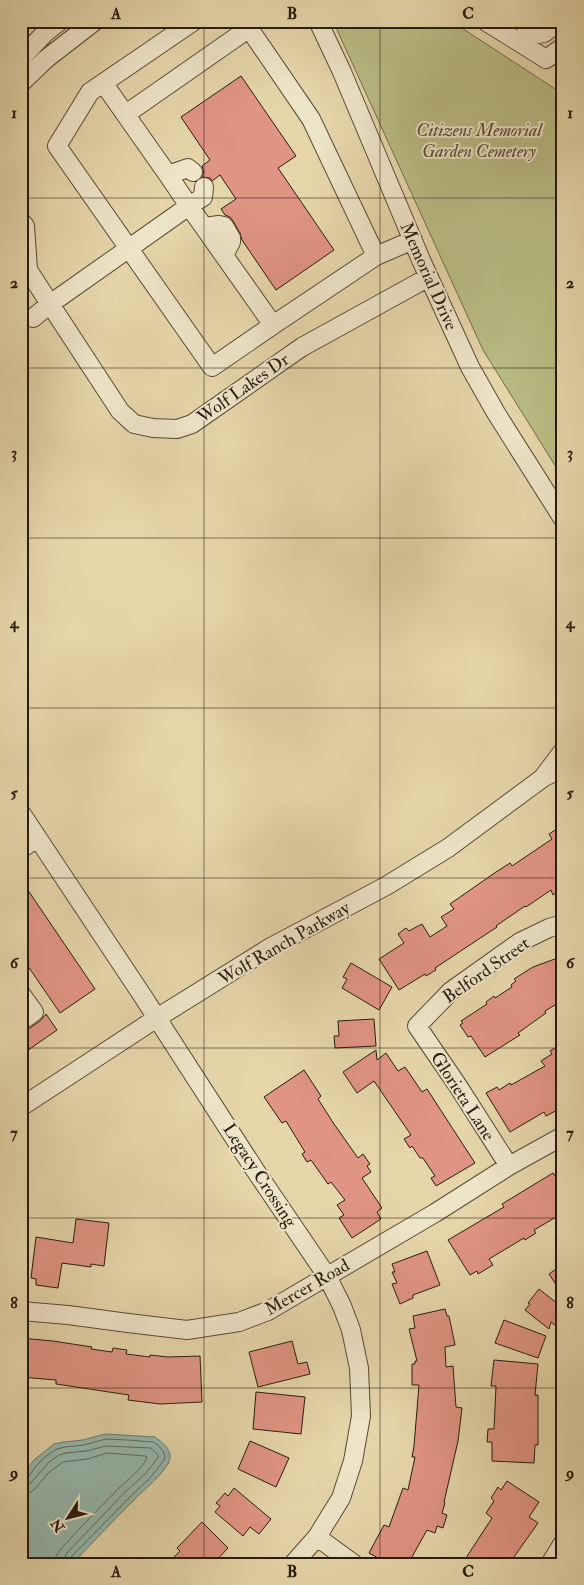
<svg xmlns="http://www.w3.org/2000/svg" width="584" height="1585" viewBox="0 0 584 1585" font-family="'IM FELL Double Pica',serif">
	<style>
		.green { fill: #babc85; stroke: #716c4a }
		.water { fill: #96b9ae; stroke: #6a7a6e }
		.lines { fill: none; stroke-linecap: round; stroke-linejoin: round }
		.shore { stroke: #5f6a5e; stroke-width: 1 }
		.building { fill: #e09484; stroke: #281b0f }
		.minor-casing { stroke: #574a36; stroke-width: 20 }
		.minor { stroke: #eee4c8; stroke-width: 18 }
		.grid { fill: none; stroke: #281b0f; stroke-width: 1; stroke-opacity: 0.55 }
		.labels { text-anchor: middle; stroke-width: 4; stroke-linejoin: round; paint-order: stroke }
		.park-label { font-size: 18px; font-style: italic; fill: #544b32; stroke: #eee4c8 }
		.street-label { font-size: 18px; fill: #281b0f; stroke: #eee4c8 }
		.neatline { fill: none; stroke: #281b0f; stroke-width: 2 }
		.grid-label { font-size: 16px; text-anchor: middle; font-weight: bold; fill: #281b0f }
	</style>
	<rect width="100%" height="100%" fill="#e5d6aa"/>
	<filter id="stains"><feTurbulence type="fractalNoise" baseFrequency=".004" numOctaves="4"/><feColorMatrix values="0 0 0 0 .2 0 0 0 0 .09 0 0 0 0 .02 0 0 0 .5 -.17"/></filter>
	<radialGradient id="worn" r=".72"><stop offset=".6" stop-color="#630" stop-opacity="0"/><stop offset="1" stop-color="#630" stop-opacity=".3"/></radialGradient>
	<path class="green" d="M333,21h118l112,73v378l-2,3 -78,-125z"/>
	<path class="water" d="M105,1434l50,3c7,5 16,12 15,21 -2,13 -29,34 -38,44 -20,20 -40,41 -60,62h-51v-87l13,-17 20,-16 10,-2 19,-2z"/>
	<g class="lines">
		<path class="shore" d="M21,1480l6,-2 11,-14 7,-7 12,-8 8,-2 19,-2 22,-6 22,1 25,2 5,3 5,6 2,5 -1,4 -14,18 -21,20 -57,58 -2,4 -1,4
			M21,1486l9,-2 19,-22 10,-7 7,-2 20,-2 20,-5 45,2 7,7v3l-13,16 -21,19 -58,61 -3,10
			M21,1494l8,-1 6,-4 13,-16 15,-11 24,-3 20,-6 38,3 2,1c-4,12 -19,22 -28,31 -20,20 -40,41 -59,62l-4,6 -1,8"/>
	</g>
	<path class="building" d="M241,76l55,80 -18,12 56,82 -58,40 -34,-50 -2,-7 -7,-12 -3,-4 -5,-2 -4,-6 15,-10 -16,-24 -8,6 -2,-3 -8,-1 2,-4 -2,-7 8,-6 -29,-43z
		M563,825v63l-10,7 -2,-5 -25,17 -1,-1 -29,20 1,1 -62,41 1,2 -10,6 -1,-2 -26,16 -20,-31 25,-16 -6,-9 8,-6 3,3 13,-7 8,13 17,-11 -6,-9 13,-8 -4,-5 46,-32 14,-9 2,3 40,-27 -3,-5z
		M21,880l74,109 -35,24 -39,-57z
		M563,956v46l-8,3 -10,6 1,2 -28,20 2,2 -35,22 -14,-21 -3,1 -8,-12 3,-2 -2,-2 26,-17 -1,-2 8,-6 1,2 17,-11 -1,-2 5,-4 -2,-2 19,-12z
		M351,963l41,24 -13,23 -37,-22 5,-9 -4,-2z
		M46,1014l11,16 -36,25v-23l6,-2 13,-9z
		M374,1019l2,27 -41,2 -1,-12h5l-1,-15z
		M563,1043v64l-17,9 -2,-4 -34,20 -24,-39 11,-6 2,3 11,-7 1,2 34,-19 -4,-5 11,-7 -2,-3z
		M376,1050l1,10 9,-7 12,18 7,-4 17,25 5,-3 48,74 -39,23 -5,-8 4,-2 -12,-18h-3l-8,-12 -2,2 -6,-9 7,-4 -37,-54 -17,12 -14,-21z
		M304,1070l17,26 -3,3 16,25 24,34 5,-4 7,10 -3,2 4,6 -9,6 20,30 -5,4 4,7 -29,19 -13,-20 5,-3 -7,-10 8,-5 -14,-18 -3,2 -17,-24 -4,2 -5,-8 3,-2 -19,-31 -4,2 -18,-26z
		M553,1173l10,15v25l-29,17 2,3 -11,7 -1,-2 -35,21 4,6 -15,9 -1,-3 -7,4 -22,-35 56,-33 -2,-3z
		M76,1219l33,4 -5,43 -13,-2v3l-29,-4 -4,25 -22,-3v-6l-5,-1 5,-41 37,6z
		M427,1251l13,34 -27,10v3l-13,6 -8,-20 5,-1 -5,-11h3l-3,-8z
		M563,1264v31l-14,-21z
		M539,1289l24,19v11l-7,7 -5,-4 -2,7 -24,-19 5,-6 -2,-1z
		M445,1309l2,7h2l6,29 -10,2 1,20 7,-1 3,41 6,1 -4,33 -14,61 1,1 -3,10 5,2 -4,13 -6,-2 -2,7 -8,-3 -19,34h-19l-20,-11 15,-28 5,2 14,-39 5,2 7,-33h-3l2,-11 5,-61h-7v-21h3v-3h2l-8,-32 6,-1 -2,-12z
		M504,1320l42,16 -8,22 -43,-15z
		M21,1338l32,3 39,6 -1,2 21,3 1,-4 14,2 -1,4 24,3v-2l18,2 32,-1 2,46 -42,2 -32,-4 1,-5 -73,-11v-4l-35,-3z
		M292,1341l6,23 9,-2 3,12 -52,13 -9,-35z
		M494,1360l44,4 -3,31h3v50h-3l-1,18 -42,-2v-19h-5l1,-13h6l2,-43h-5z
		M256,1392l49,5 -4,37 -48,-5z
		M250,1441l39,17 -13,29 -38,-18z
		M507,1481l32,21 -10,15 9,6 -29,41h-47l30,-46 -6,-5 8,-12 -3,-3 7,-11 3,3z
		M234,1488l37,31 -12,15 -9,-7 -7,9 -28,-24 5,-6 -4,-3 9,-10 3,3z
		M202,1522l26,26 -15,16h-46l13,-13 -3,-3z"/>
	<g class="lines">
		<g class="minor-casing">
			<path id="minor" d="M194,21l-104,71 -33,54 155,221 61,-42
				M244,21l67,98 65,137
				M318,21l24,51 79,188 49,107 26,46 67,106
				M485,21l61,38 17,-12
				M522,21l10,14 12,-2 16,-12
				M21,58l24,-25 15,-12
				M21,83l25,-24 49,-38
				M104,84l64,91 21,31 14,-9 1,-10
				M126,114l122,-85
				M168,175l20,-7 5,4
				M21,221l4,5 3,44 22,34 139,-98 84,119 103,-69 37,-16
				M205,227l14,-2 5,1 7,12v4l-7,13
				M33,318l17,-14 70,107 14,13 19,4 24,1 15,-5 110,-77 127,-70
				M544,776l19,-25
				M21,813l121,182 113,175 72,106 15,30 9,24 8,38 2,48 -8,45 -12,37 -24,39 -24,27
				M21,849l16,-11
				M21,994l13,18 -13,9
				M21,1107l136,-89 114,-71 115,-61 62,-38 96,-71 19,-9
				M509,1166l-51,-80 -41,-60 34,-35 69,-49 29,-14 14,-4
				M21,1311l47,4 60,8 59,7 52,-8 29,-11 167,-98 74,-47 54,-30
				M317,1537l37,27
				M550,1564l13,-21"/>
		</g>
		<use href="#minor" class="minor"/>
	</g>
	<path class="grid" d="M204,21v1543M380,21v1543M21,198h542M21,368h542M21,538h542M21,708h542M21,878h542M21,1048h542M21,1218h542M21,1388h542"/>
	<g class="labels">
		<g class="park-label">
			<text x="479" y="136">Citizens Memorial<tspan x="479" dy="21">Garden Cemetery</tspan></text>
		</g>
		<g class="street-label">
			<text transform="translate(429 276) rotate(66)" y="6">Memorial Drive</text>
			<text transform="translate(243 388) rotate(-35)" y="6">Wolf Lakes Dr</text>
			<text transform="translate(284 943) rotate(-30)" y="6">Wolf Ranch Parkway</text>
			<text transform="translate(486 970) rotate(-35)" y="6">Belford Street</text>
			<text transform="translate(463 1096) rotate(57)" y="6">Glorieta Lane</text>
			<text transform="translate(260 1175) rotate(57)" y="6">Legacy Crossing</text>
			<text transform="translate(307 1287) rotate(-30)" y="6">Mercer Road</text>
		</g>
	</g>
	<rect width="584" height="1585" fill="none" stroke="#e5d6aa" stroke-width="55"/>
	<g transform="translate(68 1518) rotate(234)" stroke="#eee4c8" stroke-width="4" paint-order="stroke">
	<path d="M0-4L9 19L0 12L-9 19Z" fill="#281b0f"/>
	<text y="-8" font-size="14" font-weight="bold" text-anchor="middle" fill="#281b0f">N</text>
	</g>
	<rect x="28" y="28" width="528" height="1530" class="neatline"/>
	<g class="grid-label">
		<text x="116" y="19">A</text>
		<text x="292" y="19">B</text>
		<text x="468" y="19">C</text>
		<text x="14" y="118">1</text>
		<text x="570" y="118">1</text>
		<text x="14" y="288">2</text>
		<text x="570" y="288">2</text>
		<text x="14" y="458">3</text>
		<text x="570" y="458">3</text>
		<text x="14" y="628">4</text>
		<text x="570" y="628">4</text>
		<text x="14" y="798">5</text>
		<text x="570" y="798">5</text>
		<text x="14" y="968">6</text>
		<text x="570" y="968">6</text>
		<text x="14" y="1138">7</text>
		<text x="570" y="1138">7</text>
		<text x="14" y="1308">8</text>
		<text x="570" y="1308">8</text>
		<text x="14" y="1478">9</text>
		<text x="570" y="1478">9</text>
		<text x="116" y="1577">A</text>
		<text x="292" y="1577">B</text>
		<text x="468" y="1577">C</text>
	</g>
	<rect width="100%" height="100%" filter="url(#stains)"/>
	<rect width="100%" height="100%" fill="url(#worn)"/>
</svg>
